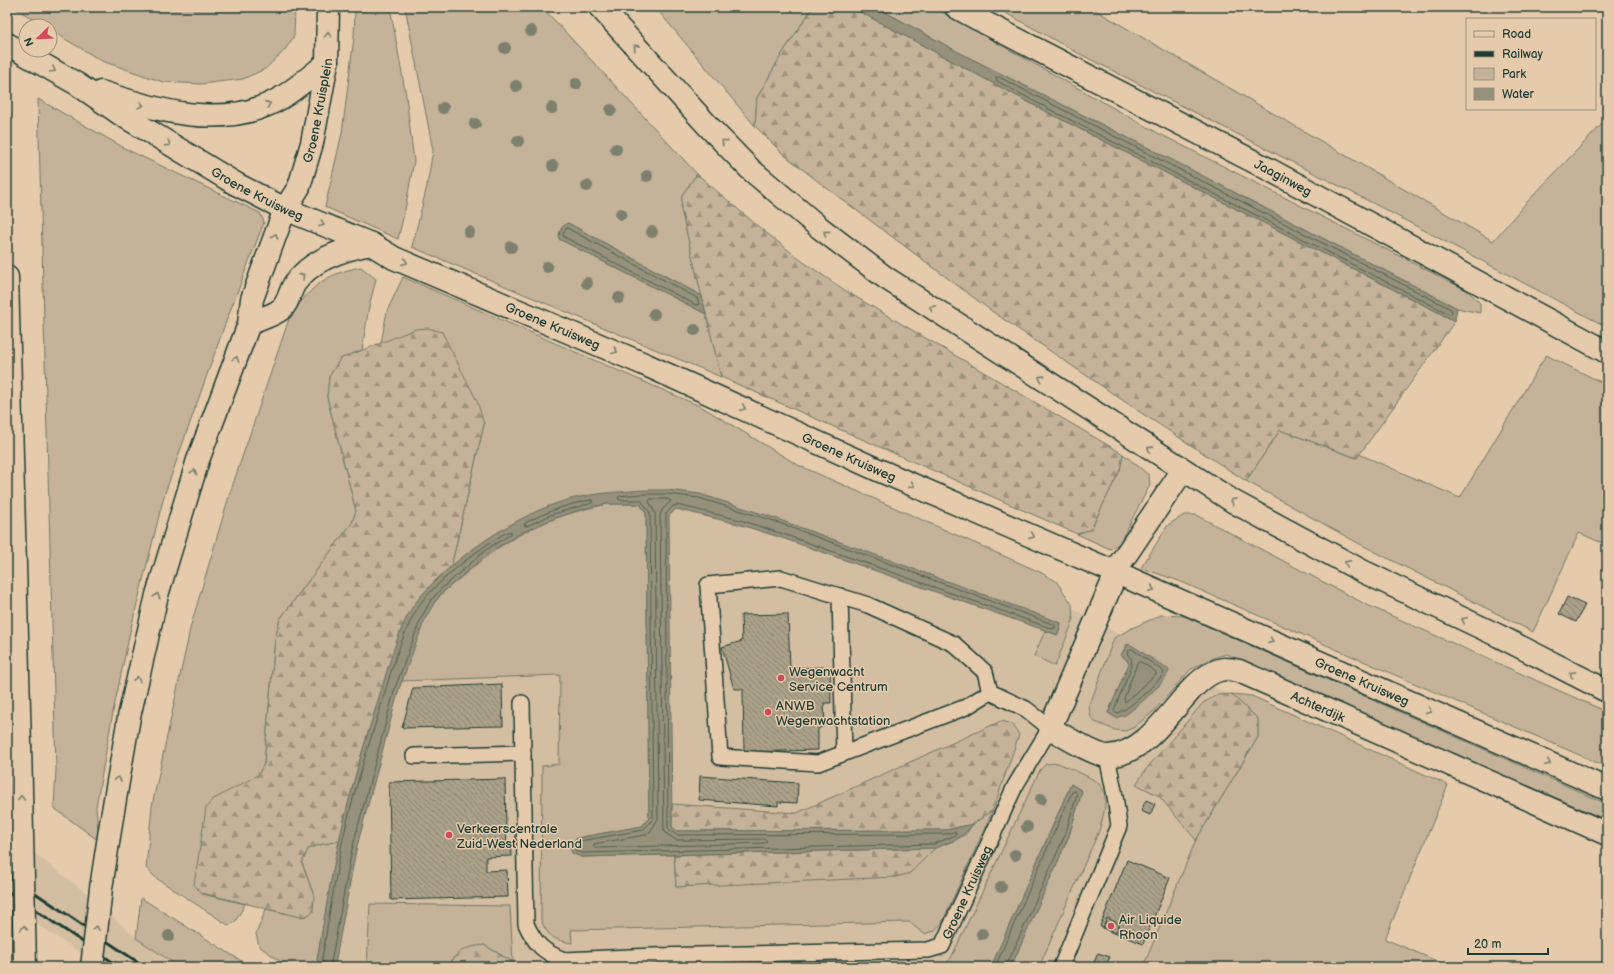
<svg xmlns="http://www.w3.org/2000/svg" width="1614" height="974" viewBox="0 0 1614 974" font-family="'Balsamiq Sans',sans-serif">
	<style>
		.built { fill: #d4bea2 }
		.green { fill: #c4b399; stroke: #727866; fill-rule: evenodd }
		.forest { fill: url(#forest-firs); stroke: #727866 }
		.water { fill: #95917b; stroke: #666f5f }
		.lines { fill: none; stroke-linecap: round; stroke-linejoin: round }
		.shore { stroke: #4e5f50; stroke-width: 1 }
		.building { fill: url(#building-back-hatch); stroke: #1f3d34 }
		.lane-casing { stroke: #1f3d34; stroke-width: 18 }
		.street-casing { stroke: #1f3d34; stroke-width: 25 }
		.primary-casing { stroke: #1f3d34; stroke-width: 25 }
		.highway-casing { stroke: #1f3d34; stroke-width: 25 }
		.lane { stroke: #e5cbac; stroke-width: 15 }
		.street { stroke: #e5cbac; stroke-width: 22 }
		.primary { stroke: #e5cbac; stroke-width: 22 }
		.highway { stroke: #e5cbac; stroke-width: 22 }
		.rail { stroke: #1f3d34; stroke-width: 3 }
		.highway-bridge-casing { stroke: #1f3d34; stroke-width: 25; stroke-linecap: butt }
		.highway-bridge { stroke: #e5cbac; stroke-width: 22 }
		.tree { fill: #7c806d }
		.oneway { stroke: #787d6a }
		.poi-dot { fill: #d1495b; stroke: #e5cbac; stroke-width: 1.5 }
		.labels { text-anchor: middle; stroke-width: 3; stroke-linejoin: round; paint-order: stroke }
		.street-label { font-size: 13px; fill: #1f3d34; stroke: #e5cbac }
		.poi-label { font-size: 13px; fill: #1f3d34; stroke: #e5cbac; text-anchor: start }
	</style>
	<defs>
		<pattern id="forest-firs" width="22" height="20" patternUnits="userSpaceOnUse"><rect width="22" height="20" fill="#c4b399"/><path d="M5 1l3.5 6h-7zM16 11l3.5 6h-7z" fill="#9f937e"/></pattern>
		<pattern id="building-back-hatch" width="6" height="6" patternUnits="userSpaceOnUse"><rect width="6" height="6" fill="#aba189"/><path d="M-1 5l2 2M0 0l6 6M5-1l2 2" fill="none" stroke="#8b8471"/></pattern>
	</defs>
	<rect width="100%" height="100%" fill="#e5cbac"/>
	<filter id="ink" filterUnits="userSpaceOnUse"><feTurbulence type="fractalNoise" baseFrequency=".025" numOctaves="2"/><feDisplacementMap in="SourceGraphic" scale="8" xChannelSelector="R" yChannelSelector="G"/><feConvolveMatrix kernelMatrix="1 2 1 2 8 2 1 2 1" color-interpolation-filters="sRGB"/></filter>
	<g filter="url(#ink)">
		<path class="built" d="M557,433l458,144 284,157 -97,233h-863l-56,-35 118,-418z
			M7,832l73,56 56,50 44,29h-81l-29,-21 -63,-41z"/>
		<path class="green" d="M14,7h281l-1,29 -9,14 -20,19 -22,10 -42,5 -38,-2 -61,-21 -52,-31v-4h-7z
			M355,7h35l16,89 8,65 -9,49 -7,29 -73,-32 17,-74 12,-96z
			M405,7h137l155,167 -15,21 -1,14 21,87 -134,-73c-7,3 -9,9 -9,16l147,75 15,63 -309,-130 15,-61 6,-36z
			M655,7h158l-31,47 -25,44 -2,28z
			M876,7h57l225,126 310,158 12,12v10l-23,-5 -283,-147 -214,-108z
			M995,7h95l403,234 32,-37 82,-85v208l-246,-130 -283,-144z
			M38,99l90,51 132,63 4,9 -40,105 -60,169 -34,136 -17,80 -17,95 3,34 -45,-33 2,-39z
			M361,267l15,12 -7,28 -7,43 -22,9 -11,18 -2,20 29,114 -4,12 -72,96 -5,20 -11,125 -6,11 -11,8 -45,111 43,10 -10,18 -7,3 -72,-47 -10,-10 6,-62 39,-181 39,-132 59,-174c20,-31 35,-45 72,-52z
			M403,277l299,130 96,58 242,107 16,9 16,23 1,17 -18,45 -21,-10 11,-25 13,4 3,-12 -393,-133 -156,35 -23,13 -38,29 33,-143 -103,-81 6,-32z
			M1546,355l61,30v160l-28,-12 -46,99 -175,-89 -112,-62 34,-51 76,28 3,-4 101,44z
			M1123,454l26,21 1,10 -31,59 -9,5 -33,-15 14,-5 29,-59z
			M607,504h33l6,9 3,305 -7,8 -65,12 -5,15 9,4 93,-2 2,32 234,-14 25,-25 21,-8 10,-6 7,-10 20,-14 -51,113 -8,8 -10,3 -15,-12 -338,8 1,13c-18,-3 -24,-6 -31,-23l1,-154 17,-2 1,-89 -158,6c9,-24 18,-60 33,-79 8,-11 19,-19 29,-27 44,-39 85,-59 143,-71z
			M1184,515h12l169,89 242,108v55l-428,-186 -38,-13 27,-43z
			M1161,615l23,1 423,188v16l-381,-166 -15,5 -21,11 -36,41 -21,17 -8,3 -10,-1 -20,-8 -4,-5 -2,-10 25,-69 18,-10zM1127,644l32,42 -51,27 21,-49 -2,-4 -6,-5z
			M1231,694l21,2 196,89 -63,154 66,28h-308l53,-127 62,-103v-18z
			M1058,763c9,4 33,14 40,20 13,11 5,34 1,48l-60,136h-30l6,-9 54,-122 13,-45 -11,-7 -80,183h-48l8,-9 89,-188 6,-6z
			M339,841l-22,119 6,7h-35l-29,-21 -3,-12 10,-25 35,8 13,-21 -12,-33 6,-14 11,-4z
			M141,898l110,69h-71l-44,-29z
			M370,904l140,2 3,56 -29,-17 -31,13 -4,9h-82z"/>
		<path class="forest" d="M813,7h38l194,104 410,210 -98,137 -77,-28 -34,51 -106,-69 -147,-100 -173,-129 -37,-29 -28,-28 2,-28 25,-44z
			M697,174l62,53 43,34 47,32 274,161 -3,16 -29,59 -14,5 -356,-157 -40,-168 1,-14z
			M428,328l14,4 35,69 7,23 -33,143 -21,19 -28,42 -18,54 -25,80 -20,79 -20,4 -11,4 -6,14 12,33 -1,16 -7,4 -5,1 -99,-24 -8,-8 12,-77 6,-8 46,-25 6,-11 11,-125 5,-20 72,-96 4,-12 -29,-114 2,-20 11,-18 76,-30z
			M1231,694l27,25v18l-62,103 -37,-44 -23,-12 11,-16 56,-65 14,-8z
			M1001,721l12,3 6,11 -26,75 -20,14 -27,6 -269,1 -5,-4v-23l125,9z
			M935,848l-25,25 -14,4 -220,10 -2,-32z
			M484,945l29,17 1,5h-65c7,-17 18,-20 35,-22z"/>
		<path class="water" d="M851,7h25l84,46 214,108 283,147 -2,13 -410,-210z
			M568,223l134,73 4,18 -147,-75c0,-7 2,-13 9,-16z
			M644,490h24l32,4 72,23 289,106 -3,12 -276,-97 -44,-14 -62,-15 -7,7 3,311 5,4 269,-1 27,-6c-10,14 -22,18 -38,24l-354,9 -9,-4 -3,-9 8,-6 65,-12 7,-8 -3,-305 -6,-9h-33l-24,5 -28,9 -34,15 -31,19 -47,40 -9,11 -9,16 -26,70 -43,161 -21,114 3,3h-15l-6,-7c7,-39 13,-80 22,-119 11,-50 26,-99 41,-147 8,-26 20,-72 36,-92 33,-42 103,-90 155,-103 23,-6 49,-7 73,-9z
			M1128,644l5,2 36,24c-1,10 -35,40 -44,45 -3,1 -7,2 -9,3l-8,-5 21,-49 -2,-4 -6,-5z
			M1071,784l11,7 -13,45 -54,122 -6,9h-18z"/>
		<g class="lines">
			<path class="shore" d="M999,77l452,232 1,4 -3,1 -402,-206 -50,-27 -1,-3z
				M567,228l130,70 2,6 -3,1 -132,-68 -1,-3z
				M644,494h24l31,4 72,22 284,105v3l-2,1 -270,-95 -43,-14 -63,-15 -4,1 -7,8 2,313 2,4 7,4 269,-1 8,-2 2,1v2l-22,9 -352,9 -7,-3 -1,-5 5,-4 64,-11 10,-11 -3,-306 -9,-13h-21l-2,-2 2,-2z
				M651,499h17l3,2 -9,9 -2,6 4,314 3,4 9,6 89,-1 2,2 -2,2 -170,5 -2,-2 1,-2 51,-9 5,-3 8,-13 -3,-306 -6,-12z
				M591,500l2,1 -1,2 -39,11 -26,12 -3,-1 1,-2c22,-11 42,-19 66,-23z
				M1132,649l31,22 1,2c-8,11 -36,38 -48,40l-2,-3 18,-45 -1,-7 -4,-4 2,-4z
				M1138,662h3l15,10v2l-31,28 -1,-3z
				M325,967l-3,-8c6,-39 13,-78 20,-116 10,-45 24,-90 38,-134 10,-35 20,-71 38,-102 11,-19 73,-70 93,-76v3l-24,15 -46,40 -10,11 -10,18 -26,70 -43,161 -21,114 1,4
				M995,967l77,-175 3,-1 2,3 -12,41 -59,132"/>
		</g>
		<path class="building" d="M1567,597l18,8 -9,17 -17,-8z
			M788,614l2,54 40,-1 1,36h-7l1,22 -7,4v21l-74,2 -1,-63h-9l-12,-42 20,-6 -1,-26z
			M502,684l1,42 -101,2 11,-40z
			M700,776l98,7 -1,20 -19,-1v4l-79,-6z
			M505,779l1,49 -12,1v3l12,-1 1,13h4l1,12 -26,1v14l21,-1 1,27 -117,3 -2,-118z
			M1146,800l9,4 -5,11 -9,-4z
			M1127,860l43,18 -27,66 -43,-18z
			M1107,918l13,6 -5,10 -12,-6z
			M1098,953l12,4 -5,10h-13z"/>
		<g class="lines">
			<g class="lane-casing">
				<g id="lane">
					<path d="M840,596l4,157"/>
					<path id="s1" d="M522,703l4,221c9,20 17,28 38,36l89,-4 275,-6 14,-4 73,-160 35,-58 -24,-19 -36,-17 -5,-20 -31,-28 -86,-39 -87,-27 -73,7 12,172 98,6 148,-56 24,-15"/>
					<path d="M414,756l109,-3"/>
					<path d="M1061,967l58,-141 -4,-30 -8,-40"/>
				</g>
			</g>
			<g class="street-casing">
				<g id="street">
					<path id="s2" d="M956,7l22,12 294,152 335,181"/>
					<path id="s3" d="M1183,470l-62,92 -71,166c12,7 46,28 58,28 34,-1 60,-41 81,-64 9,-10 21,-21 35,-23 5,0 11,1 15,2l368,163"/>
				</g>
			</g>
			<g class="primary-casing">
				<g id="primary">
					<path d="M600,7l109,120 42,43 69,58 66,50 348,224 128,69 137,65 108,55"/>
					<path id="s4" d="M7,44l70,40 42,29 117,71 49,25 86,35 23,14 250,106 232,105 241,104 490,216"/>
					<path d="M101,92c57,19 124,39 180,6 16,-10 31,-23 46,-35"/>
					<path id="s5" d="M285,209l14,-22 13,-44 15,-80 1,-56"/>
				</g>
			</g>
			<g class="highway-casing">
				<path id="highway" d="M7,277l13,468
					M249,324c10,-5 23,-8 31,-14 8,-5 10,-20 15,-27 17,-24 49,-34 76,-39
					M112,817l17,-100 28,-122 41,-135 51,-136 3,-25 33,-90"/>
			</g>
			<use href="#lane" class="lane"/>
			<use href="#street" class="street"/>
			<use href="#primary" class="primary"/>
			<use href="#highway" class="highway"/>
			<path class="rail" d="M7,874l138,93
				M7,891l113,76"/>
			<g class="highway-bridge-casing">
				<path id="highway-bridge" d="M20,745l5,222
					M92,967l9,-79 11,-71"/>
			</g>
			<use href="#highway-bridge" class="highway-bridge"/>
		</g>
		<g class="tree">
			<circle cx="531" cy="31" r="6"/>
			<circle cx="505" cy="48" r="6"/>
			<circle cx="576" cy="84" r="6"/>
			<circle cx="516" cy="86" r="6"/>
			<circle cx="443" cy="108" r="6"/>
			<circle cx="552" cy="108" r="6"/>
			<circle cx="611" cy="110" r="6"/>
			<circle cx="475" cy="124" r="6"/>
			<circle cx="518" cy="141" r="6"/>
			<circle cx="616" cy="149" r="6"/>
			<circle cx="553" cy="166" r="6"/>
			<circle cx="647" cy="176" r="6"/>
			<circle cx="587" cy="186" r="6"/>
			<circle cx="621" cy="214" r="6"/>
			<circle cx="469" cy="232" r="6"/>
			<circle cx="652" cy="232" r="6"/>
			<circle cx="511" cy="247" r="6"/>
			<circle cx="547" cy="267" r="6"/>
			<circle cx="587" cy="283" r="6"/>
			<circle cx="619" cy="298" r="6"/>
			<circle cx="654" cy="314" r="6"/>
			<circle cx="695" cy="330" r="6"/>
			<circle cx="1041" cy="799" r="6"/>
			<circle cx="1027" cy="827" r="6"/>
			<circle cx="1015" cy="855" r="6"/>
			<circle cx="1001" cy="887" r="6"/>
			<circle cx="982" cy="934" r="6"/>
			<circle cx="169" cy="936" r="6"/>
		</g>
		<defs><path id="oneway-chevron" d="M-2-3.5L2.5 0L-2 3.5" fill="none" stroke-width="1.6" stroke-linecap="round" stroke-linejoin="round"/></defs>
		<g class="oneway">
			<use href="#oneway-chevron" transform="translate(328 35) rotate(-88)"/>
			<use href="#oneway-chevron" transform="translate(636 47) rotate(-132)"/>
			<use href="#oneway-chevron" transform="translate(53 70) rotate(30)"/>
			<use href="#oneway-chevron" transform="translate(268 104) rotate(-24)"/>
			<use href="#oneway-chevron" transform="translate(141 105) rotate(16)"/>
			<use href="#oneway-chevron" transform="translate(724 142) rotate(-134)"/>
			<use href="#oneway-chevron" transform="translate(168 144) rotate(32)"/>
			<use href="#oneway-chevron" transform="translate(322 224) rotate(22)"/>
			<use href="#oneway-chevron" transform="translate(826 233) rotate(-143)"/>
			<use href="#oneway-chevron" transform="translate(275 236) rotate(-70)"/>
			<use href="#oneway-chevron" transform="translate(405 262) rotate(23)"/>
			<use href="#oneway-chevron" transform="translate(302 276) rotate(-44)"/>
			<use href="#oneway-chevron" transform="translate(932 308) rotate(-147)"/>
			<use href="#oneway-chevron" transform="translate(615 351) rotate(23)"/>
			<use href="#oneway-chevron" transform="translate(236 359) rotate(-69)"/>
			<use href="#oneway-chevron" transform="translate(1041 378) rotate(-147)"/>
			<use href="#oneway-chevron" transform="translate(743 408) rotate(25)"/>
			<use href="#oneway-chevron" transform="translate(1150 449) rotate(-147)"/>
			<use href="#oneway-chevron" transform="translate(194 472) rotate(-73)"/>
			<use href="#oneway-chevron" transform="translate(912 485) rotate(23)"/>
			<use href="#oneway-chevron" transform="translate(1233 501) rotate(-149)"/>
			<use href="#oneway-chevron" transform="translate(1032 536) rotate(23)"/>
			<use href="#oneway-chevron" transform="translate(1347 563) rotate(-152)"/>
			<use href="#oneway-chevron" transform="translate(1152 589) rotate(24)"/>
			<use href="#oneway-chevron" transform="translate(157 596) rotate(-74)"/>
			<use href="#oneway-chevron" transform="translate(1464 620) rotate(-154)"/>
			<use href="#oneway-chevron" transform="translate(1271 641) rotate(24)"/>
			<use href="#oneway-chevron" transform="translate(1572 674) rotate(-153)"/>
			<use href="#oneway-chevron" transform="translate(137 679) rotate(-77)"/>
			<use href="#oneway-chevron" transform="translate(1429 711) rotate(24)"/>
			<use href="#oneway-chevron" transform="translate(1548 763) rotate(24)"/>
			<use href="#oneway-chevron" transform="translate(118 779) rotate(-81)"/>
			<use href="#oneway-chevron" transform="translate(21 798) rotate(-91)"/>
			<use href="#oneway-chevron" transform="translate(24 928) rotate(-91)"/>
			<use href="#oneway-chevron" transform="translate(96 928) rotate(-83)"/>
		</g>
	</g>
	<g class="poi-dot">
		<circle cx="781" cy="678" r="4"/>
		<circle cx="768" cy="712" r="4"/>
		<circle cx="449" cy="835" r="4"/>
		<circle cx="1111" cy="926" r="4"/>
	</g>
	<g class="labels">
		<g class="street-label">
			<text dy="5" stroke="none"><textPath href="#s5" startOffset="105">Groene Kruisplein</textPath></text>
			<text dy="5" stroke="none"><textPath href="#s2" startOffset="369">Jaaginweg</textPath></text>
			<text dy="5" stroke="none"><textPath href="#s4" startOffset="292">Groene Kruisweg</textPath></text>
			<text dy="5" stroke="none"><textPath href="#s4" startOffset="616">Groene Kruisweg</textPath></text>
			<text dy="5" stroke="none"><textPath href="#s4" startOffset="940">Groene Kruisweg</textPath></text>
			<text dy="5" stroke="none"><textPath href="#s4" startOffset="1500">Groene Kruisweg</textPath></text>
			<text dy="5" stroke="none"><textPath href="#s3" startOffset="607">Achterdijk</textPath></text>
			<text dy="5" stroke="none"><textPath href="#s1" startOffset="713">Groene Kruisweg</textPath></text>
		</g>
		<g class="poi-label">
			<text x="789" y="676">Wegenwacht<tspan x="789" dy="15">Service Centrum</tspan></text>
			<text x="776" y="710">ANWB<tspan x="776" dy="15">Wegenwachtstation</tspan></text>
			<text x="457" y="833">Verkeerscentrale<tspan x="457" dy="15">Zuid-West Nederland</tspan></text>
			<text x="1119" y="924">Air Liquide<tspan x="1119" dy="15">Rhoon</tspan></text>
		</g>
	</g>
	<rect width="1614" height="974" fill="none" stroke="#e5cbac" stroke-width="24"/>
	<rect x="12" y="12" width="1590" height="950" fill="none" stroke="#1f3d34" stroke-width="1.5" filter="url(#ink)"/>
	<rect x="1466" y="18" width="130" height="92" fill="#e5cbac" stroke="#96927c"/>
	<rect x="1474" y="31" width="20" height="6" fill="#e5cbac" stroke="#96927c"/>
	<text x="1502" y="38" font-size="12" fill="#1f3d34">Road</text>
	<rect x="1474" y="51" width="20" height="6" fill="#1f3d34" stroke="#96927c"/>
	<text x="1502" y="58" font-size="12" fill="#1f3d34">Railway</text>
	<rect x="1474" y="68" width="20" height="12" fill="#c4b399" stroke="#96927c"/>
	<text x="1502" y="78" font-size="12" fill="#1f3d34">Park</text>
	<rect x="1474" y="88" width="20" height="12" fill="#95917b" stroke="#96927c"/>
	<text x="1502" y="98" font-size="12" fill="#1f3d34">Water</text>
	<g transform="translate(38 38) rotate(247)"><circle r="19" fill="#e5cbac" stroke="#96927c"/>
	<path d="M0-3L7 15L0 10L-7 15Z" fill="#d1495b"/>
	<text y="-6" font-size="11" font-weight="bold" text-anchor="middle" fill="#1f3d34">N</text>
	</g>
	<path d="M1468 948v6h80v-6" fill="none" stroke="#1f3d34" stroke-width="2"/>
	<text x="1474" y="948" font-size="12" fill="#1f3d34" stroke="#e5cbac" stroke-width="3" paint-order="stroke">20 m</text>
</svg>
